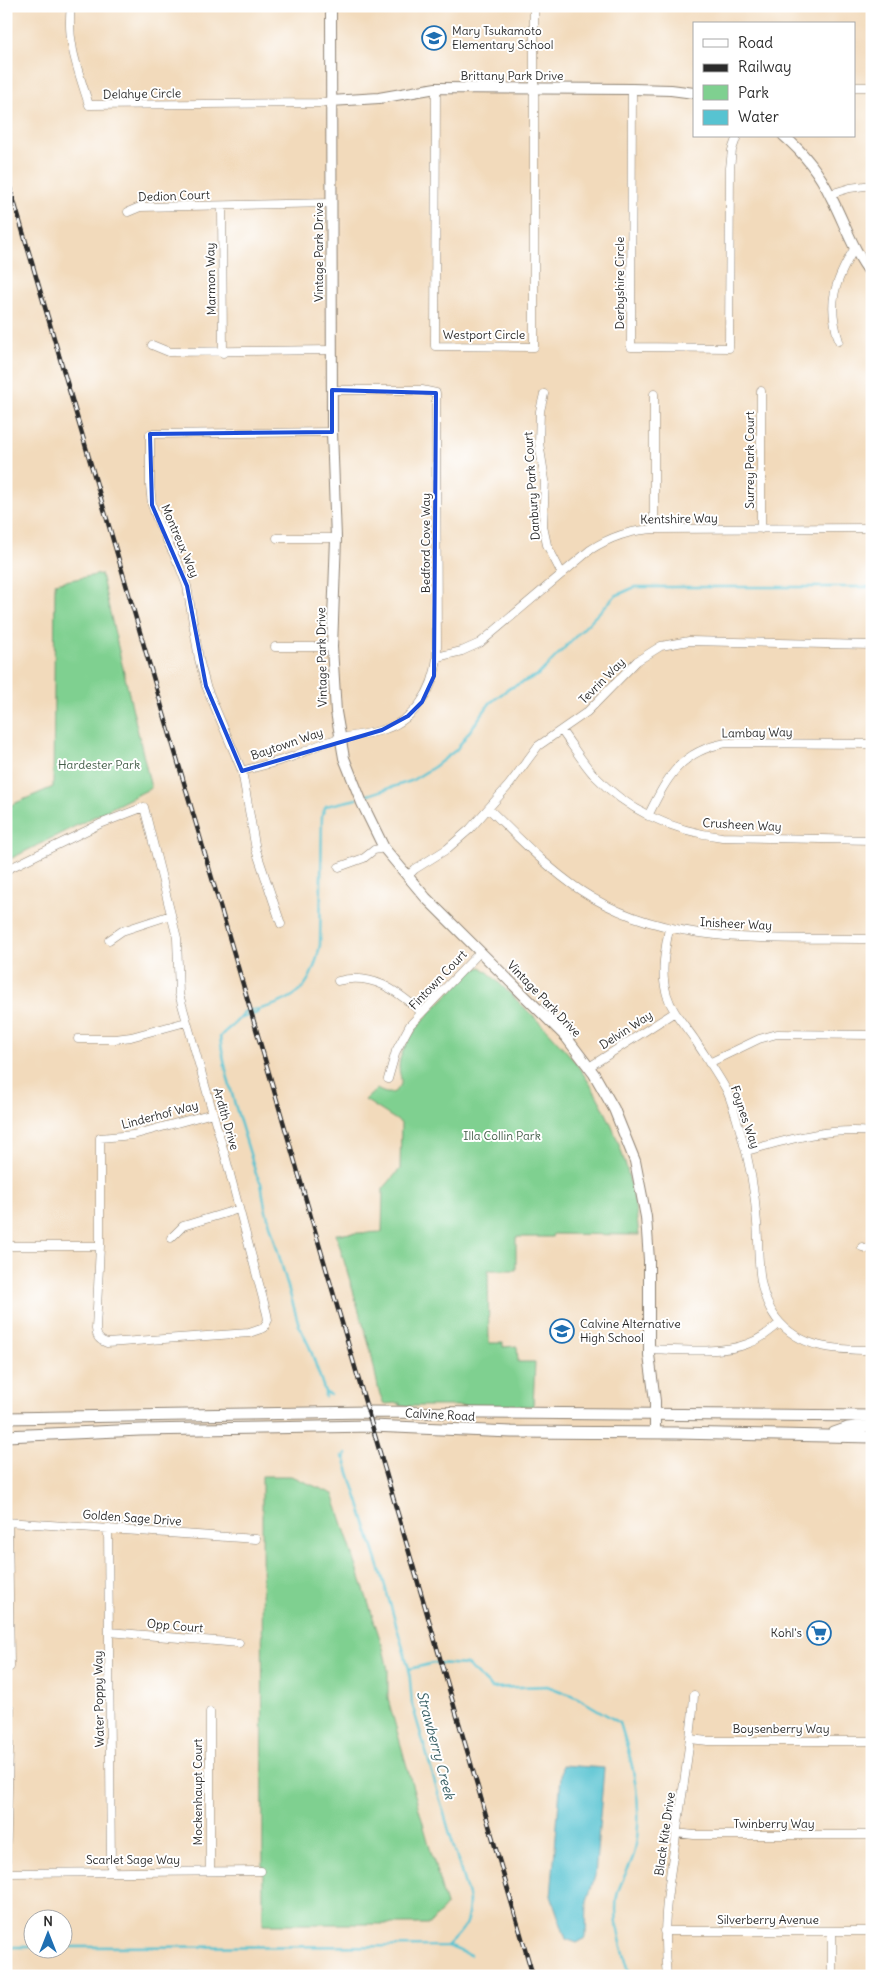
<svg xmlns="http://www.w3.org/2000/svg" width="878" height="1982" viewBox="0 0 878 1982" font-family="Delius,sans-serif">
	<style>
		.green { fill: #7fd090; stroke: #557e5e }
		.water { fill: #57c3d1; stroke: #41777e }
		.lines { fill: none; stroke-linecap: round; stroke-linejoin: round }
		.stream { stroke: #57c3d1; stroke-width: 2.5 }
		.minor-casing { stroke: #8e8273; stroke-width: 9 }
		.tertiary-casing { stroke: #8e8273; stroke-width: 12 }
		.secondary-casing { stroke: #8e8273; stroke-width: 13 }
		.minor { stroke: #fff; stroke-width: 8 }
		.tertiary { stroke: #fff; stroke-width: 10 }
		.secondary { stroke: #fff; stroke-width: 11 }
		.rail-casing { stroke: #2b2b2b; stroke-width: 4.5 }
		.rail { stroke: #fff; stroke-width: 2.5; stroke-dasharray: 8; stroke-linecap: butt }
		.marked { fill: none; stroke: #1d4ed8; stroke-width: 4; stroke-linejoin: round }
		.labels { text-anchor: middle; stroke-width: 4; stroke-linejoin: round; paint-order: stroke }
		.poi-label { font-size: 12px; fill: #2b2b2b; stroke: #fff; text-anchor: start }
		.street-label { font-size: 12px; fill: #2b2b2b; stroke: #fff }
		.park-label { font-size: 12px; fill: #445d49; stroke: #fff }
		.water-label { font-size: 14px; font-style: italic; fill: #3a6065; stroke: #fff }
	</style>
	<rect width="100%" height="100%" fill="#fff"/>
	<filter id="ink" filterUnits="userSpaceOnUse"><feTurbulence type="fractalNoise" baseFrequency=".02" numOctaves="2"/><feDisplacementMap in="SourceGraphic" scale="10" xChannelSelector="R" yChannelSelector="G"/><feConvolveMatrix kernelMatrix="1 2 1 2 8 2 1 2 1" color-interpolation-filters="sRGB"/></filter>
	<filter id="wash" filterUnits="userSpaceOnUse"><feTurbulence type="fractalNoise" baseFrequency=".0096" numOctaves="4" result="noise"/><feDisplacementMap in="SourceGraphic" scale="20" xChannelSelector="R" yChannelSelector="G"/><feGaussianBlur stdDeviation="1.12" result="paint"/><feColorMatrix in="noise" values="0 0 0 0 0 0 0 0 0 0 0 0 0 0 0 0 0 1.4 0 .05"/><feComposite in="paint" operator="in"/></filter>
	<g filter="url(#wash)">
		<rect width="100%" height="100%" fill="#f2dabb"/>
		<path class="green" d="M101,574l50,214 -145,73v-56h5l42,-18 2,-204z
			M481,967l8,6c26,26 54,51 78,79 43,52 65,116 72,183l-86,-1 -1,3h-36v33h-28l1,73h14v4l14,-1 1,16h17l-2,44h-133v-3l-16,1 -5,-12 -9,-44 -34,-114 46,-2 1,-43 17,-20 1,-46 -36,-23 12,-11c8,5 17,7 23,-3 3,-6 -1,-12 -1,-19 0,-6 2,-13 5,-18 15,-31 45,-54 68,-78z
			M262,1476h29l42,18 50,154 5,22v29l58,206 -16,19h-167z
			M117,1973l353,1 3,2h-356z"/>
		<path class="water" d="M562,1765l42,3 -9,108 -8,25 -1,37 -9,5 -11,-4 -15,-43z"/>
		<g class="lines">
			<path class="stream" d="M362,797l49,-16 23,-14 22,-17 34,-47 18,-14 30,-14 77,-79 20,-9h237
				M241,1018l16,-5 2,-4
				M325,1392l5,3
				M325,1397v-5l-15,-44 -11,-23 -34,-118 -4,-24 -5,-9c-13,-45 -30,-91 -36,-137 7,-9 19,-15 24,-25 6,-2 10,-2 16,-3 40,-10 52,-24 60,-64l2,-130 4,-9 31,-7
				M342,1456l3,4 37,116 27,93
				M345,1460l1,-6
				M448,1946l22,9
				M6,1947h26
				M62,1947l385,-1c18,-17 22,-22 22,-47l-57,-195 -3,-35 25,-6 33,2 25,23 55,-2 29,11 44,26c13,41 24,83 15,127 -3,16 -15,30 -18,46 -4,26 5,51 12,75l-1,5"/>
		</g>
	</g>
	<g filter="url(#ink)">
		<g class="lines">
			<g class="minor-casing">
				<path id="minor" d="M105,6l-34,1c-5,34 8,66 18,98l230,-2 12,-2
					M854,87h18
					M436,88l-1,258 99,1v-341
					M632,89l-1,258 98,1 1,-180 2,-18 5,-14
					M830,194l20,-6 22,-3
					M222,206l1,147
					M128,212l12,-5 192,-4
					M839,341c-12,-38 -5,-58 15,-92
					M152,345l17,7 163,-2
					M761,391v138
					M544,394l-4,17 -1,32 6,37 -2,46 4,19 15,29
					M654,529v-135
					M277,538h59
					M275,647h57
					M437,657l25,-6 18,-8 110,-93c20,-13 41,-20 64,-21l218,-1
					M561,730c11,15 20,30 32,44 35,37 79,57 129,63l150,3
					M242,771c18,-5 36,-9 52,-15 13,-5 24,-12 36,-15 16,-5 33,-6 49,-10 35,-9 55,-40 58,-74l-1,-264 -14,-3h-90
					M489,809c29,28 57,58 91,81 86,58 193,47 292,49
					M648,816c19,-38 32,-65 78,-73l146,1
					M339,867l25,-9 10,-8 10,-2
					M6,870l94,-46 44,-17 33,131 2,56 47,165 41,155 1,6 -4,8 -15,5 -142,10c-8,-3 -10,-5 -11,-14l4,-83v-108l33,-3 80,-22
					M407,877l8,-8 32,-20 23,-20 39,-44 29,-39 49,-34 50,-51 24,-15 28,-5 183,4
					M281,924l-25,-74 -14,-79 -36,-85 -7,-27 -12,-73 -8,-21 -20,-41 -7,-19 -2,-20v-51l182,-2
					M669,928c-4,23 -9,45 -2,67 5,17 18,30 28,45 10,16 23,34 32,51 6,14 10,29 14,43 9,29 14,59 16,89 3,34 -2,66 19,95 24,31 60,32 96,32
					M109,940l13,-9 49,-16
					M338,981c34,-9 58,9 83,31
					M78,1039h37l16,-2 55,-15
					M709,1063l50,-24 18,-5 95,1
					M589,1067l86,-55
					M388,1079l8,-28 14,-26 70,-73
					M746,1151c42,-11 82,-24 126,-19
					M171,1238l12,-12 56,-17
					M6,1246h94
					M862,1247l10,3
					M649,1349c28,1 73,5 98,-5 13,-4 23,-13 33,-21
					M8,1521l2,146
					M6,1522l250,17
					M108,1528l3,343
					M109,1632l130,11
					M210,1712v159
					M690,1739l18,2h164
					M676,1833l18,2h178
					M6,1866l4,-158
					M6,1873l255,-2
					M664,1931h208
					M832,1931v45
					M667,1976c-5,-43 0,-84 7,-126 7,-51 17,-103 20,-155"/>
			</g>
			<g class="tertiary-casing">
				<path id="tertiary" d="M331,6l1,426 4,106 -4,109 4,65 8,46 18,45 22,45 42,50 140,139 28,37 20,35 21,52 11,56 3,43v95l6,46v32
					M331,101l48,-3 57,-10 196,1 39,1 23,3
					M784,136c20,17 36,38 47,61 14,27 22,54 41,78"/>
			</g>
			<g class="secondary-casing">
				<path id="secondary" d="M6,1418l362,-6 504,4
					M834,1433l14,-5 24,-3
					M6,1436l134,-6 232,-4 139,6 166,1 195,4"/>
			</g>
			<use href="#minor" class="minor"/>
			<use href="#tertiary" class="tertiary"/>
			<use href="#secondary" class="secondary"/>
			<g class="rail-casing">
				<path id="rail" d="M6,174l527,1802"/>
			</g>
			<use href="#rail" class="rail"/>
		</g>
	</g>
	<path class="marked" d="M332,390l104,3 -2,283 -12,26 -14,14 -26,14 -140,41 -36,-85 -19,-100 -35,-81 -2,-71 182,-2z"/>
	<defs>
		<g id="school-ring" transform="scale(1.25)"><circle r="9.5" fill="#fff" stroke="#1f6fb2" stroke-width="1.5"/><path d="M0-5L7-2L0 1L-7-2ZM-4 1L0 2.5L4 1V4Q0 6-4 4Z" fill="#1f6fb2"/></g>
		<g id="supermarket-ring" transform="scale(1.25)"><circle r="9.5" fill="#fff" stroke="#1f6fb2" stroke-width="1.5"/><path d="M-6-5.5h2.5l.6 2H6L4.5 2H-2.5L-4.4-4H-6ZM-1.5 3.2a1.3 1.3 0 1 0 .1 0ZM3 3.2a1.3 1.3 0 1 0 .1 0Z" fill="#1f6fb2"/></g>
	</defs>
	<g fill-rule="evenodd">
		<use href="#school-ring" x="434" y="38"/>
		<use href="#school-ring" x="562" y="1331"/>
		<use href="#supermarket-ring" x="819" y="1633"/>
	</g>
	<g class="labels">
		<g class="poi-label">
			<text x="452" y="35">Mary Tsukamoto<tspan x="452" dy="14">Elementary School</tspan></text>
			<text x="580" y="1328">Calvine Alternative<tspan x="580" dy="14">High School</tspan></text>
			<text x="802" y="1637" text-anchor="end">Kohl's</text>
		</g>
		<g class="street-label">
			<text x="512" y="80">Brittany Park Drive</text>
			<text transform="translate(142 94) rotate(-1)" y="4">Delahye Circle</text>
			<text transform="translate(174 196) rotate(-2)" y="4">Dedion Court</text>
			<text transform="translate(319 252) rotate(-90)" y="4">Vintage Park Drive</text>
			<text transform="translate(211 279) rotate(-91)" y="4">Marmon Way</text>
			<text transform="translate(620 283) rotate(-90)" y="4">Derbyshire Circle</text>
			<text x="484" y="339">Westport Circle</text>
			<text transform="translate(750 460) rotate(-90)" y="4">Surrey Park Court</text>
			<text transform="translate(532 486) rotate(-94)" y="4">Danbury Park Court</text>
			<text transform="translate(679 519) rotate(-1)" y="4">Kentshire Way</text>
			<text transform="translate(180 541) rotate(67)" y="4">Montreux Way</text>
			<text transform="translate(426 543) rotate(-90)" y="4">Bedford Cove Way</text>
			<text transform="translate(322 657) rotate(-91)" y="4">Vintage Park Drive</text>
			<text transform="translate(602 681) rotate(-45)" y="4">Tevrin Way</text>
			<text transform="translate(757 733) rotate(-1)" y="4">Lambay Way</text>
			<text transform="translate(287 744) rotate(-19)" y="4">Baytown Way</text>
			<text transform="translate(742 825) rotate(3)" y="4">Crusheen Way</text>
			<text transform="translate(736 924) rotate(3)" y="4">Inisheer Way</text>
			<text transform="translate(438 980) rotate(-46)" y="4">Fintown Court</text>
			<text transform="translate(544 999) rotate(46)" y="4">Vintage Park Drive</text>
			<text transform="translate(626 1030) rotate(-33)" y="4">Delvin Way</text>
			<text transform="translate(160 1115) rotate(-15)" y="4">Linderhof Way</text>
			<text transform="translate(745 1117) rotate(71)" y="4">Foynes Way</text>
			<text transform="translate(226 1119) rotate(74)" y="4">Ardith Drive</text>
			<text transform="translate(440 1415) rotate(3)" y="4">Calvine Road</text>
			<text transform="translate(132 1518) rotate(4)" y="4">Golden Sage Drive</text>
			<text transform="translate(175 1626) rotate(5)" y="4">Opp Court</text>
			<text transform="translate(99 1699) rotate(-91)" y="4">Water Poppy Way</text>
			<text x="781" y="1733">Boysenberry Way</text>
			<text transform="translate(198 1792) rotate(-90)" y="4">Mockenhaupt Court</text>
			<text x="774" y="1828">Twinberry Way</text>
			<text transform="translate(665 1834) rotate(-82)" y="4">Black Kite Drive</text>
			<text x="133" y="1864">Scarlet Sage Way</text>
			<text x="768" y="1924">Silverberry Avenue</text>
		</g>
		<g class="park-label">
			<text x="99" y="769">Hardester Park</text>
			<text x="502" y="1140">Illa Collin Park</text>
		</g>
		<g class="water-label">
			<text transform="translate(436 1745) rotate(75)" y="5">Strawberry Creek</text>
		</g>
	</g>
	<rect width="878" height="1982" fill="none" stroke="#fff" stroke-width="25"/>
	<rect x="693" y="22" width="162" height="115" fill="#ffffff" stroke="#aaaaaa"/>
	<rect x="703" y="39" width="25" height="8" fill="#ffffff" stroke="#aaaaaa"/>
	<text x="738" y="48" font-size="15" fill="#2b2b2b">Road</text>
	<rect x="703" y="64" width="25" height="8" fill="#2b2b2b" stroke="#aaaaaa"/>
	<text x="738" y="72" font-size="15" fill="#2b2b2b">Railway</text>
	<rect x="703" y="85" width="25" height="15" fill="#7fd090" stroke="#aaaaaa"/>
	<text x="738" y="98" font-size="15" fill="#2b2b2b">Park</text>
	<rect x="703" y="110" width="25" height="15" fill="#57c3d1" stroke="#aaaaaa"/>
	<text x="738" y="122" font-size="15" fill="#2b2b2b">Water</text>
	<g transform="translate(48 1934)"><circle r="24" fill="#ffffff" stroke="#aaaaaa"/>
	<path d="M0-4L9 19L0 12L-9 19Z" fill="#1f6fb2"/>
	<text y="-8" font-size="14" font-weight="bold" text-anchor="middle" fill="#2b2b2b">N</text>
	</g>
</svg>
